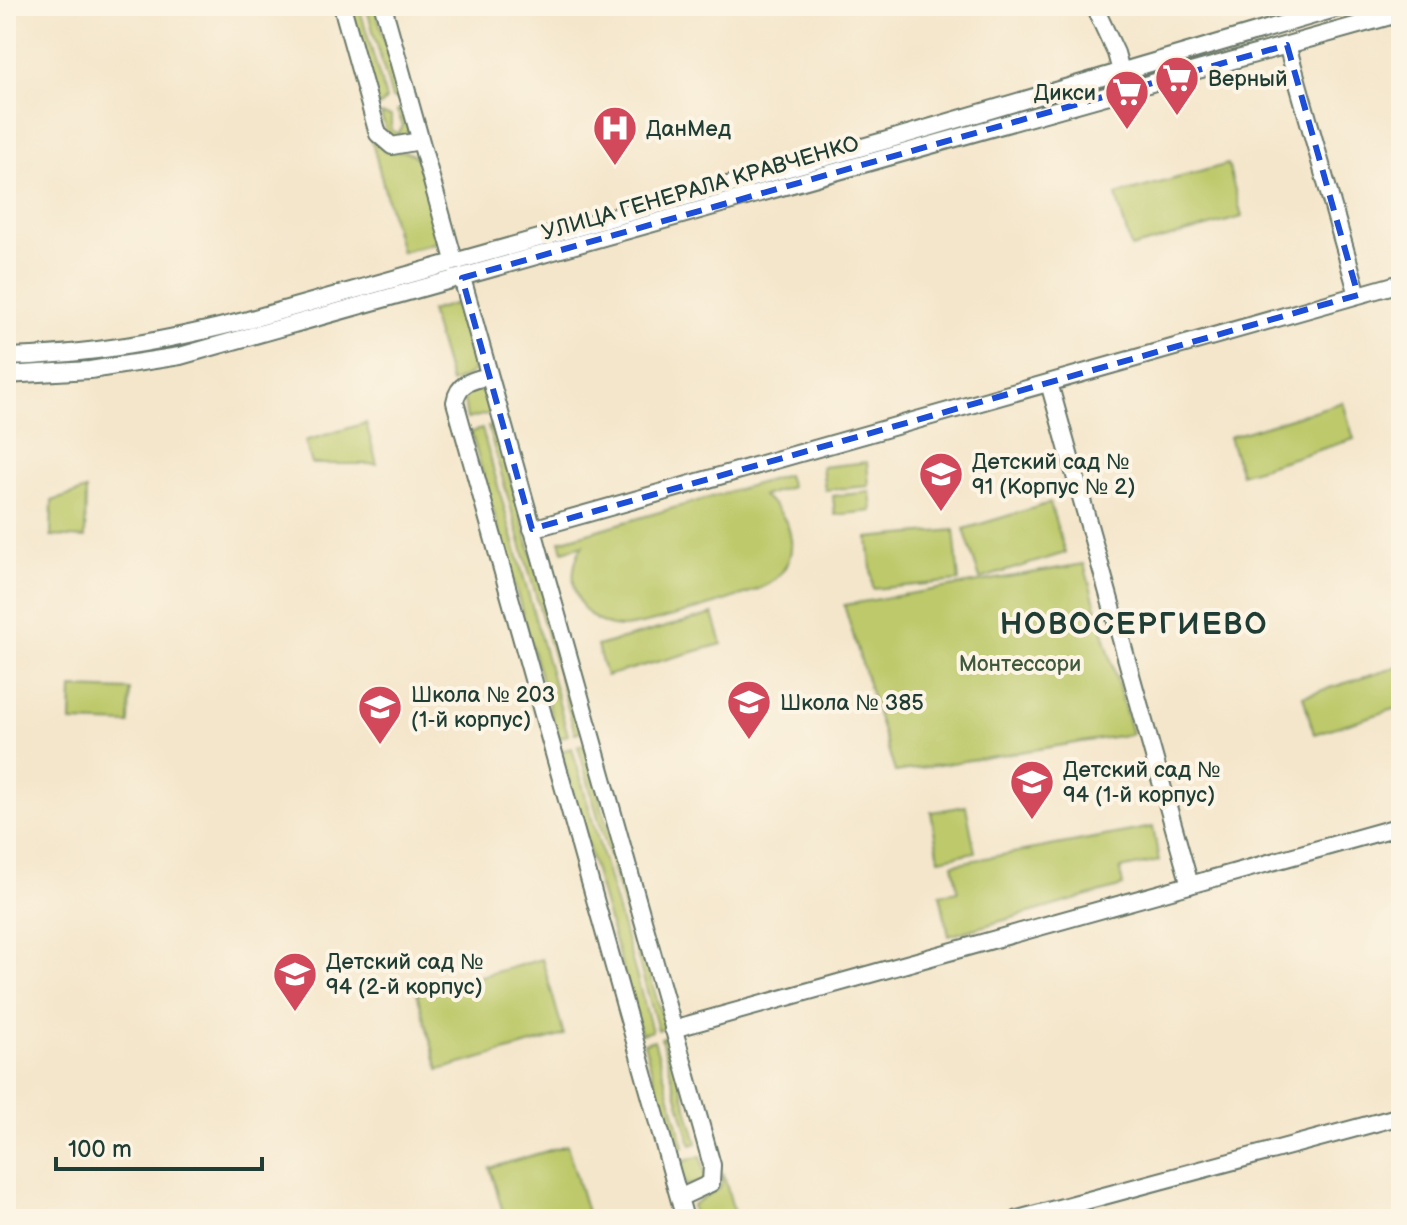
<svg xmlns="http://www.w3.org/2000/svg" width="1407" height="1225" viewBox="0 0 1407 1225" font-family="'Balsamiq Sans',sans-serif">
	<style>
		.green { fill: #bdc96b; stroke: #6e8350; stroke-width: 2 }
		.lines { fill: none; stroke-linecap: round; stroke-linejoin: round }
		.street-casing { stroke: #6a7869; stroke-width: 20 }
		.street { stroke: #fff; stroke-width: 16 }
		.marked { fill: none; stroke: #1d4ed8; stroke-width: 6; stroke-dasharray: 16 10; stroke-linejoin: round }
		.labels { text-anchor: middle; stroke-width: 8; stroke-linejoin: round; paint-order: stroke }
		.poi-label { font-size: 22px; fill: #1f3d34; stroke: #fcf5e5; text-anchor: start }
		.street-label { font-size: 22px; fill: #1f3d34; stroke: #fcf5e5 }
		.park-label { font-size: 22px; fill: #3f593f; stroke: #fcf5e5 }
		.district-label { font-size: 30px; font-weight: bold; letter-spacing: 2px; fill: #1f3d34; stroke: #fcf5e5 }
	</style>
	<rect width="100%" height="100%" fill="#fcf5e5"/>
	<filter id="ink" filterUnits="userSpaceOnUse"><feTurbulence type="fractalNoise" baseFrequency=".0125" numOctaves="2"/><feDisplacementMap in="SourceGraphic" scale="16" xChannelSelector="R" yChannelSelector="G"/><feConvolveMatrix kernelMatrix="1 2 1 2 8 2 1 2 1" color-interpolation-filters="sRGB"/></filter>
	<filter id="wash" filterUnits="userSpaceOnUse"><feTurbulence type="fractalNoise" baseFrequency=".006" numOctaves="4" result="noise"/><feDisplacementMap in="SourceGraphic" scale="32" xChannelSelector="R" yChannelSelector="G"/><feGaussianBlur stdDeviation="1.8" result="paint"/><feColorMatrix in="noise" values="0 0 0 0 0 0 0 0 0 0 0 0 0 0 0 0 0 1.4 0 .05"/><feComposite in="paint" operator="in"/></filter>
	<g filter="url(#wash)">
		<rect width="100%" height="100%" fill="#f4e6cb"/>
		<path class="green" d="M350,6h9l27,93 -4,6 -4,1z
			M366,6h9l26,94 -9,-2z
			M404,108l5,23 -13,9 -10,-9 -5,-17 10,2v13l7,5 5,-8 -6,-15z
			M366,119c16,54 32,20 52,40l23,82 -40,11z
			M1228,164l14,53 -111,31 -15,-53z
			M460,302l17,61 -6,11 -20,9 -21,-72z
			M475,388l11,6 5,19 -24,6 -4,-25z
			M1343,402l11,37 -113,35 -12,-37z
			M366,423l11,41h-65l-7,-23z
			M495,425l86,306 -6,2 -87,-306z
			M482,429l86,306 -10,3 -87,-306z
			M867,462l2,24 -44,4 -3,-23z
			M787,475l4,12 -29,9c31,19 42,61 10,86 -13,11 -134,46 -152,45 -43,-3 -58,-50 -37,-82l-20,6 -3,-10z
			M86,490l-1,48 -34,-2 1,-35z
			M870,492l2,19 -37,4 -2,-19z
			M1050,503l15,50 -85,26 -16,-50z
			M954,530l5,51 -86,8 -5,-51z
			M1084,564l48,170 -237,38 -51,-167z
			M713,614l9,30 -116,32 -9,-30z
			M1401,666v41l-87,27 -11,-38z
			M72,688l58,2 -1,34 -58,-2z
			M584,744l81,284 -7,2 -80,-284z
			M572,748l80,283 -11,3 -80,-283z
			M966,806l9,46 -36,7 -8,-47z
			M1153,827l6,34 -39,8 3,17 -174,50 -9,-42 18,-3 -5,-27z
			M542,959l22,76 -125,35 -22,-76z
			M667,1036l30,107 -6,2 -30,-107z
			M654,1040l30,107 -10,3 -30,-107z
			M567,1145l22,74h-84l-15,-51z
			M701,1156l5,24 -20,6 -9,-23z
			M723,1173l13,46h-42l-2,-14 28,-17z"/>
	</g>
	<g filter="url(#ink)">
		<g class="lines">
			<g class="street-casing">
				<path id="street" d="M342,6l36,128 14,12 28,-5
					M383,6l71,254
					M1094,6l22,47 8,29
					M1287,45l71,250
					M462,278l250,887 -1,18 -32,15
					M6,357c84,-2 160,-16 242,-37l643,-181 454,-133
					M6,375l84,-5 90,-14 1221,-343
					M489,376c-17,4 -31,7 -34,26l230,817
					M1049,383l141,502
					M532,529l869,-246
					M673,1029l728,-203
					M1018,1219l383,-103"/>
			</g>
			<use href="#street" class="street"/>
		</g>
	</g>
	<path class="marked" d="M1287,45l71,250 -826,234 -70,-251z"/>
	<defs>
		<g id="supermarket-pin" transform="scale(2.3)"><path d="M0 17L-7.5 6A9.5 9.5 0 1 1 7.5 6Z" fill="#d1495b" stroke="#fcf5e5"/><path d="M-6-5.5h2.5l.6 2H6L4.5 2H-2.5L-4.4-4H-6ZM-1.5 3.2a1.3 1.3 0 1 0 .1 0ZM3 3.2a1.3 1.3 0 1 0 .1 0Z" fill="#fff"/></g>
		<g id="hospital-pin" transform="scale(2.3)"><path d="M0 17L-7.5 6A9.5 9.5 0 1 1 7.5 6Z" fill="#d1495b" stroke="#fcf5e5"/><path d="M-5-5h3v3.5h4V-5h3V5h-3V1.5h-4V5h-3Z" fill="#fff"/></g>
		<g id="school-pin" transform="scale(2.3)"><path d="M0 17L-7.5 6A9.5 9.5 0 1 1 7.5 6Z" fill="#d1495b" stroke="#fcf5e5"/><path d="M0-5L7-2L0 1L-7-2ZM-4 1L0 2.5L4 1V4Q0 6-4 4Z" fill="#fff"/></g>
	</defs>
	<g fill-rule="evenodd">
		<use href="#supermarket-pin" x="1177" y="78"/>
		<use href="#supermarket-pin" x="1127" y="92"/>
		<use href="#hospital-pin" x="615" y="128"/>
		<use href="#school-pin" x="941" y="474"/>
		<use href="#school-pin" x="749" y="702"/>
		<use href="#school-pin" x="380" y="707"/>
		<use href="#school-pin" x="1032" y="782"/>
		<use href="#school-pin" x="295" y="974"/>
	</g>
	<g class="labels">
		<g class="poi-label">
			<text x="1208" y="86">Верный</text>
			<text x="1096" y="100" text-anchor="end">Дикси</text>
			<text x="646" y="136">ДанМед</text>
			<text x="972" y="469">Детский сад №<tspan x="972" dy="25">91 (Корпус № 2)</tspan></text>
			<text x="411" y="702">Школа № 203<tspan x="411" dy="25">(1-й корпус)</tspan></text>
			<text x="780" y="710">Школа № 385</text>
			<text x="1063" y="777">Детский сад №<tspan x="1063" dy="25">94 (1-й корпус)</tspan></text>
			<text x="326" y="969">Детский сад №<tspan x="326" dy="25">94 (2-й корпус)</tspan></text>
		</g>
		<g class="street-label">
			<text transform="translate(700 187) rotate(-16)" y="8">УЛИЦА ГЕНЕРАЛА КРАВЧЕНКО</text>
		</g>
		<g class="park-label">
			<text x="1020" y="671">Монтессори</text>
		</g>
		<g class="district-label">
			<text x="1134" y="634">НОВОСЕРГИЕВО</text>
		</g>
	</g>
	<rect width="1407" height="1225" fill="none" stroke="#fcf5e5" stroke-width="32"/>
	<path d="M56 1157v12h206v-12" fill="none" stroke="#1f3d34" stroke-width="4"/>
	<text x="68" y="1157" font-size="24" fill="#1f3d34" stroke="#fcf5e5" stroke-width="6" paint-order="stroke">100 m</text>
</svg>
